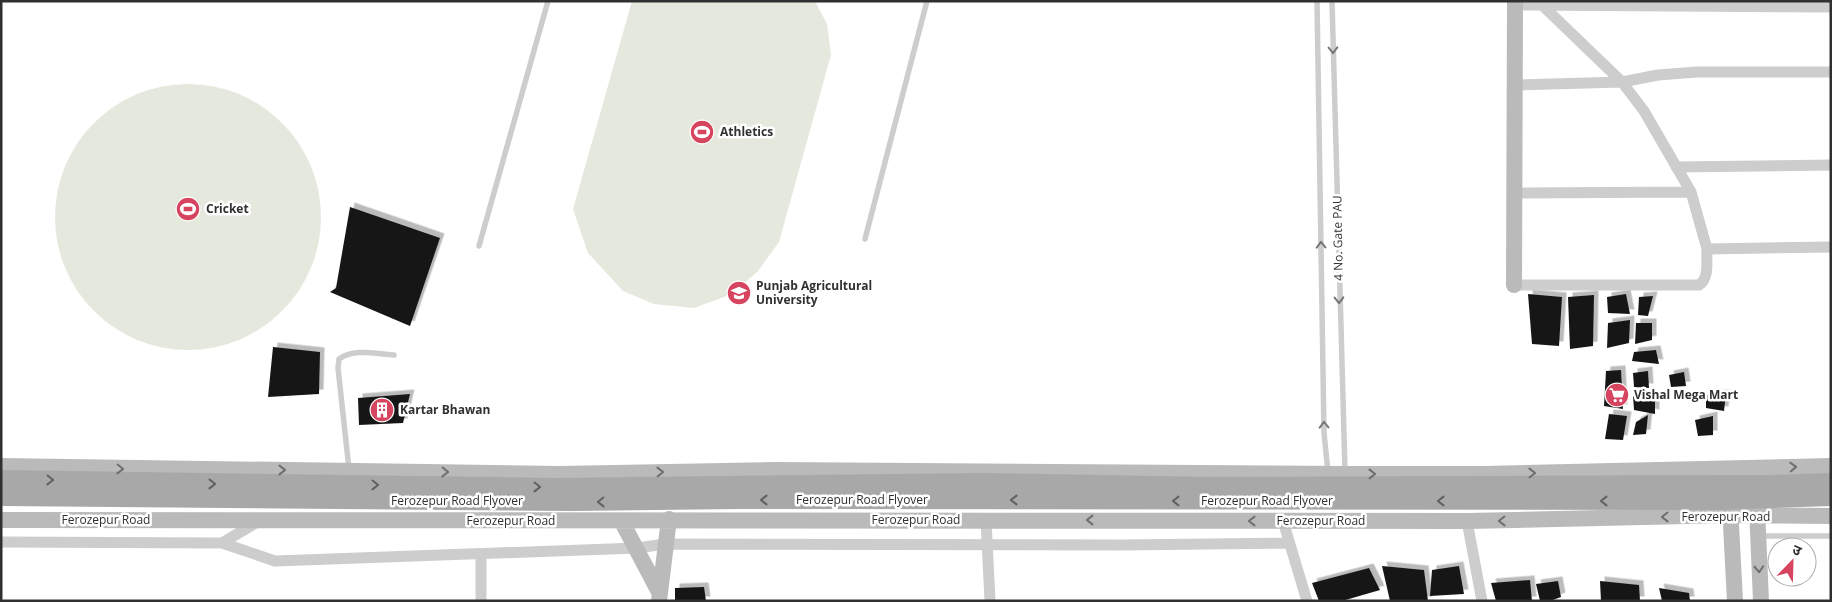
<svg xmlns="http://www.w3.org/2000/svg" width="1832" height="602" viewBox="0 0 1832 602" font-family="'Open Sans','Noto Sans Devanagari',sans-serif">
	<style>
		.green { fill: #e5e9dd }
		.building { fill: #171717; filter: url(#shadow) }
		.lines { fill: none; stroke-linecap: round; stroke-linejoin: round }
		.lane { stroke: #cdcdcd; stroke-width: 5.5 }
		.street { stroke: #cdcdcd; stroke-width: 11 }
		.secondary { stroke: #bababa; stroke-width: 16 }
		.primary { stroke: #a8a8a8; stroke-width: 18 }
		.primary-bridge { stroke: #a8a8a8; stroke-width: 18 }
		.oneway { stroke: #777 }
		.oneway2 { stroke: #6e6e6e }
		.oneway3 { stroke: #606060 }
		.labels { text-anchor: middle; stroke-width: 5; stroke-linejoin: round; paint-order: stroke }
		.poi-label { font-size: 12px; font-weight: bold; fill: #303030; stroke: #fff; text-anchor: start }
		.street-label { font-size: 12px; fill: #303030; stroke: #fff }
	</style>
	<defs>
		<filter id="shadow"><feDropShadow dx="4.5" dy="-4.5" stdDeviation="0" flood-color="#0004"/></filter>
	</defs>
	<rect width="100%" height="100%" fill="#fff"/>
	<path class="green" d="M632,1h183l12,23 4,31 -52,187 -21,29 -26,23 -38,14 -40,-4 -31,-13 -35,-38 -15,-44z
		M55 217a133 133 0 1 1 266 0a133 133 0 1 1-266 0Z"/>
	<path class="building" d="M350,207l90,31 -30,88 -80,-34 6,-4z
		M1528,294l34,3 -3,49 -27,-2z
		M1626,294l4,20 -22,-1 -1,-16z
		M1594,295l-1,51 -23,3 -2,-52z
		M1653,296l-5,20 -10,-1 1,-18z
		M1630,320l-1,23 -22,5 1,-25z
		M1636,323h16v17l-17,4z
		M273,347l47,5 -1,42 -51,3z
		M1656,350l3,14 -27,-3 2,-9z
		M1621,370l2,39 -19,-3 2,-35z
		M1648,371l1,17 -15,-1 -1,-14z
		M1684,372l2,14 -15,1 -2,-12z
		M410,394l-7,29 -44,2 -1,-27z
		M1726,394l-2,17 -18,-3v-13z
		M1633,396h22v18l-21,-4z
		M1609,414l18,2 -4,24 -18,-1z
		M1648,415l-2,19 -13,1 3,-13z
		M1713,416v19l-15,1 -3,-16z
		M1382,566l42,4 4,31h-38z
		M1459,566l5,28 -34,2 2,-26z
		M1369,568l11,22 -38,11h-23l-7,-18z
		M1530,580l2,21h-36l-5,-18z
		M1558,581l3,16 -11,4h-10l-4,-17z
		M1600,581l39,4 1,16h-39z
		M704,587l2,14h-31v-13z
		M1659,588l30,5 1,8h-28z"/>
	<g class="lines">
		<path class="lane" d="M1317,1l7,432 4,39
			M1332,1l13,470
			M865,239l62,-238
			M479,246l69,-245
			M349,469l-11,-101 1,-9c16,-11 37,-5 55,-4
			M1760,536h71"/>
		<path class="street" d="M1515,5l316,2
			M1542,5l80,77 22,29 47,81 16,57 124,-2
			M1515,85l107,-3 36,-7 39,-3h134
			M1676,167l155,-2
			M1514,193l177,-1
			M1514,285h185c11,-7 7,-25 8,-36
			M986,520l4,81
			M1283,521l24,80
			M1467,521l15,80
			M1,542l221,1 53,18 362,-13 28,-4 457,1 167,-2
			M222,543l37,-22
			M481,601v-46"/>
		<path class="secondary" d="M1514,285l1,-284
			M1,466l559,8 215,-4 570,4h140l346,-8
			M1730,506l5,95
			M1757,508l4,93
			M1,520l1466,1 264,-6 100,1
			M622,522l37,70
			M659,601l10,-82"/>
		<path class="primary" d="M1,479l554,8 428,-5 231,4 502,-2
			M1771,484l60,-2
			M1,497l571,5 166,-2 984,1
			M1800,498l31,-1"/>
		<path class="primary-bridge" d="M1716,484h55
			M1722,501l78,-3"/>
	</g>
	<defs><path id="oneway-chevron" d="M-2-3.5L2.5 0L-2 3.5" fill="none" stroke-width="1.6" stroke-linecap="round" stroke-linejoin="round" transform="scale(1.25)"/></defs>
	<g class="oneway">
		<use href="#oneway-chevron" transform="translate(1333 50) rotate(89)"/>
		<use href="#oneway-chevron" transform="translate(1321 245) rotate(-91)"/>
		<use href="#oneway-chevron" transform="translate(1339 300) rotate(89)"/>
		<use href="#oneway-chevron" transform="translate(1324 425) rotate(-91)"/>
	</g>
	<g class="oneway2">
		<use href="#oneway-chevron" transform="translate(1793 467) rotate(-2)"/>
		<use href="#oneway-chevron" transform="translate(120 469) rotate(1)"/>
		<use href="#oneway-chevron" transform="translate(282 470)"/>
		<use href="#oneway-chevron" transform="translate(445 472) rotate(1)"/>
		<use href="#oneway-chevron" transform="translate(660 472) rotate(-1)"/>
		<use href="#oneway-chevron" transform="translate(1532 473) rotate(-1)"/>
		<use href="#oneway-chevron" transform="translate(1372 474)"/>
		<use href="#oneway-chevron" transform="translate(1665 517) rotate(179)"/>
		<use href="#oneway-chevron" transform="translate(1090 520) rotate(-180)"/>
		<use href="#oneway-chevron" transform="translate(1252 521) rotate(-180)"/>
		<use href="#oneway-chevron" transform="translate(1502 521) rotate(179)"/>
		<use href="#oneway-chevron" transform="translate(1759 569) rotate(87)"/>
	</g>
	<g class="oneway3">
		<use href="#oneway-chevron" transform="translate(50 480) rotate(1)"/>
		<use href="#oneway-chevron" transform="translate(212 484) rotate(1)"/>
		<use href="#oneway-chevron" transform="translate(375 485) rotate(1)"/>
		<use href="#oneway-chevron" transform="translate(537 487) rotate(1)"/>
		<use href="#oneway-chevron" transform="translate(764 500) rotate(-180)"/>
		<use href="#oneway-chevron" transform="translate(1014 500) rotate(-180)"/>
		<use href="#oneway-chevron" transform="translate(1176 501) rotate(-180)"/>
		<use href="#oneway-chevron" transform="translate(1441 501) rotate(-180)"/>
		<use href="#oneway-chevron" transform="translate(1604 501) rotate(-180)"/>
		<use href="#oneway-chevron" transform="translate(601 502) rotate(179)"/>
	</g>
	<defs>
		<g id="stadium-disc" transform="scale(1.25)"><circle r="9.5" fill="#d64460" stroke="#fff"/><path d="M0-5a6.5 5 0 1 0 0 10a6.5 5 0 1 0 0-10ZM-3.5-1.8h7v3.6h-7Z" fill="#fff"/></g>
		<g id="university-disc" transform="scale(1.25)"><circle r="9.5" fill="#d64460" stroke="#fff"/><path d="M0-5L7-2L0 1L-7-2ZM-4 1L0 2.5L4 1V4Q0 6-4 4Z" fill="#fff"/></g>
		<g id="supermarket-disc" transform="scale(1.25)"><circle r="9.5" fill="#d64460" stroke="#fff"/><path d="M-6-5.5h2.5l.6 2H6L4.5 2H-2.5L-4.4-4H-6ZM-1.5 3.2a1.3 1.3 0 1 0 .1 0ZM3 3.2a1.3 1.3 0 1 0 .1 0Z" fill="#fff"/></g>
		<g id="building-disc" transform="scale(1.25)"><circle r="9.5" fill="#d64460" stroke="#fff"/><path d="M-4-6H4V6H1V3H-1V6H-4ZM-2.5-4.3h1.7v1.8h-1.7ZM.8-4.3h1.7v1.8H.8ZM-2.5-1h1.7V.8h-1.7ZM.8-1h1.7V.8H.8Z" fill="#fff"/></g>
	</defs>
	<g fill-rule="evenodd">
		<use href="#stadium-disc" x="702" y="132"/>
		<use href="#stadium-disc" x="188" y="209"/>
		<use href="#university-disc" x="739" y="293"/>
		<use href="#supermarket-disc" x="1617" y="395"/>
		<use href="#building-disc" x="382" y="410"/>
	</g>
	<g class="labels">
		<g class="poi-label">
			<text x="720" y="136">Athletics</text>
			<text x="206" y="213">Cricket</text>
			<text x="756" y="290">Punjab Agricultural<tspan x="756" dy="14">University</tspan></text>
			<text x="1634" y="399">Vishal Mega Mart</text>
			<text x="400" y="414">Kartar Bhawan</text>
		</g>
		<g class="street-label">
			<text transform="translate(1338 238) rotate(-91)" y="4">4 No. Gate PAU</text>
			<text x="862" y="504">Ferozepur Road Flyover</text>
			<text x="457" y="505">Ferozepur Road Flyover</text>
			<text x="1267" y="505">Ferozepur Road Flyover</text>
			<text x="1726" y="521">Ferozepur Road</text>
			<text x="106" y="524">Ferozepur Road</text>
			<text x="916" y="524">Ferozepur Road</text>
			<text x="511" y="525">Ferozepur Road</text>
			<text x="1321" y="525">Ferozepur Road</text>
		</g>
	</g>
	<rect width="1832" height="602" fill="none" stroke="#303030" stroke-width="5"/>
	<g transform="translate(1792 562) rotate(23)"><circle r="24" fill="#ffffff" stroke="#acacac"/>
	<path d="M0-4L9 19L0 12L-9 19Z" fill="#d64460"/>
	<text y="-8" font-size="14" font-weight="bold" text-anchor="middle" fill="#303030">उ</text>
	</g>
</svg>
